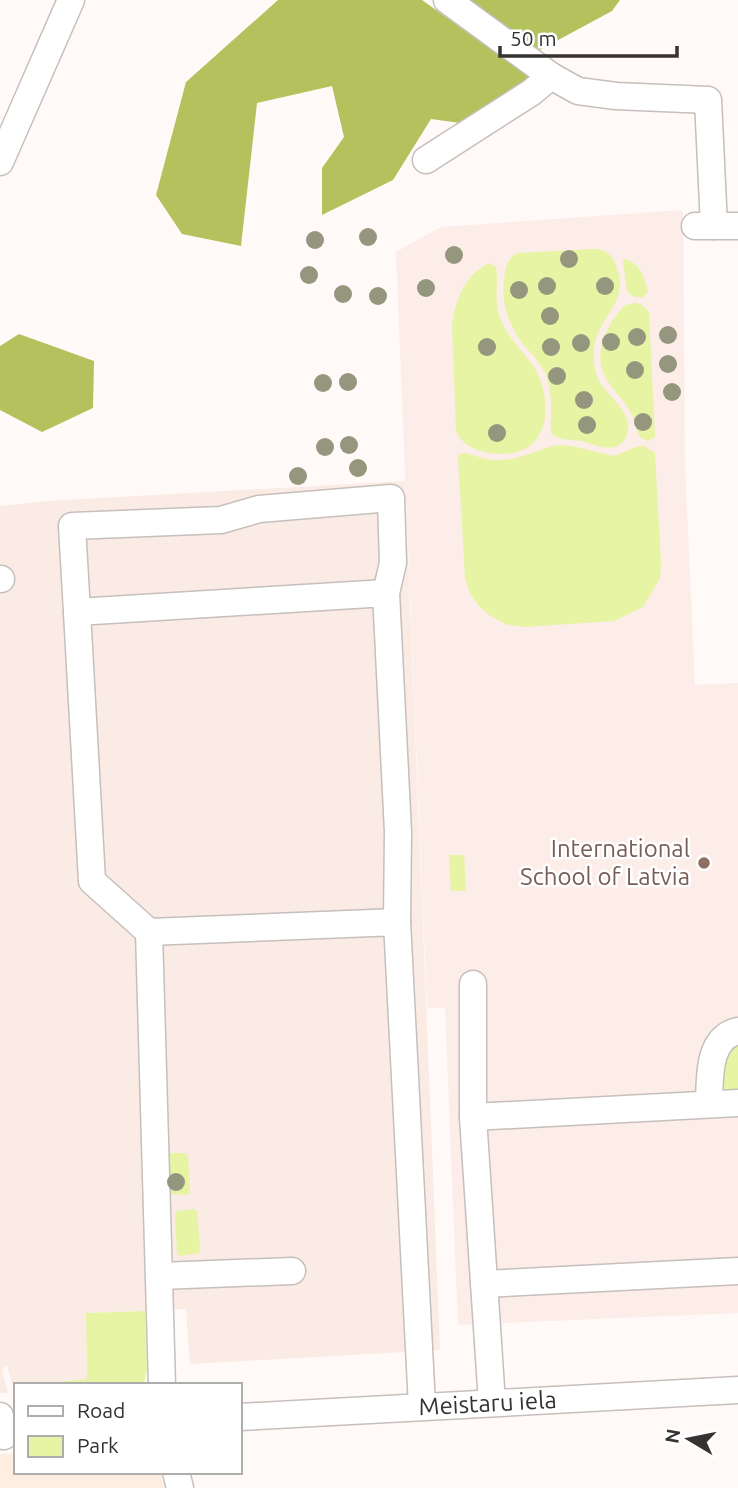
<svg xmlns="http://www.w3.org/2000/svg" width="738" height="1488" viewBox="0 0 738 1488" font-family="Ubuntu,sans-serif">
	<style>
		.commercial { fill: #feede1 }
		.built { fill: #faebe5 }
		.education { fill: #fcede8 }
		.green { fill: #e6f4a3 }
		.forest { fill: #b4c25e }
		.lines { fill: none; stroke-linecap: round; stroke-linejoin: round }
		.minor-casing { stroke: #c6bfbc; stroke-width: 29 }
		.minor { stroke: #fff; stroke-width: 26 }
		.tree { fill: #95967e }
		.education-dot { fill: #8d6e63; stroke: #fff; stroke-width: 2.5 }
		.labels { text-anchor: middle; stroke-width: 5; stroke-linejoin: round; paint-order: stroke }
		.education-label { font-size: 24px; fill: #785e54; stroke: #fff; text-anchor: end }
		.street-label { font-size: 24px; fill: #353231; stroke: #fff }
	</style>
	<rect width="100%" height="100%" fill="#fff9f7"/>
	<path class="commercial" d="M16,1453v19h144l4,16h-164v-34z"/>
	<path class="built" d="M405,481l35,869 -250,14 -4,-55 -100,4 1,66 -74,7 -6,-20 -5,3 6,24h-8v-887l48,-5z"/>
	<path class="education" d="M683,210l2,255 10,220 43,-2v630l-280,12 -13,-317h-18l-31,-756 45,-25z"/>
	<path class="green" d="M594,249c11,1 16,4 21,14 17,40 -16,50 -21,85 -1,9 0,22 4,31 9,18 36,33 29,55 -8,23 -30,11 -46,7 -11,-2 -22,0 -30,-8 -1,-23 3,-37 -6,-60 -5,-11 -15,-21 -23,-30 -13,-18 -21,-39 -18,-62 1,-12 2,-21 13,-28z
		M624,259c16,3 21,19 24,33l-5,5c-7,1 -12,0 -16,-7l-4,-28z
		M489,263l7,4c3,19 -3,34 5,53 7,18 20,29 31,44 12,17 17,43 11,62 -3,9 -8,17 -16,22 -19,11 -64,7 -71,-18l-4,-104c3,-26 13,-51 37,-63z
		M637,303c6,2 9,4 12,10l6,124 -7,4 -8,-4c-5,-8 -5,-18 -10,-26 -7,-11 -16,-20 -23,-31 -16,-24 0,-57 18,-75z
		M558,445l14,1 42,10 22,-9 8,-1 11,7 6,110 -1,15 -17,29 -29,14 -90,6 -19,-3 -16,-9 -11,-10 -8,-12 -5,-15 -7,-121 2,-3 5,-1c9,2 18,6 27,7 24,2 43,-10 66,-15z
		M449,855h15l2,36h-15z
		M734,1045h4v49l-15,1c-4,-26 -5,-29 11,-50z
		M168,1153h17l3,3 2,36 -3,3 -18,-1 -5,-39z
		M194,1209l3,3 3,35 -1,6 -19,3 -3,-3 -2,-38 2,-4z
		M145,1311l2,57 -3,17h-119l62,-6 -1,-66z"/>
	<path class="forest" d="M278,0h144l108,77 -48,49 -51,-7 -38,61 -71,35v-47l22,-31 -12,-51 -75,17 -16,143 -59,-12 -26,-39 30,-113z
		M467,0h153l-8,11 -76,41z
		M19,334l75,27 -1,47 -51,24 -42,-22v-64z"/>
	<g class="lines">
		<g class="minor-casing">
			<g id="minor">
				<path d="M447,0l104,76 27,15 38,5 92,4 6,126"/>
				<path d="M426,160l106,-68 19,-16"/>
				<path d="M0,162l71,-162"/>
				<path d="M695,226h43"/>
				<path d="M0,579h1"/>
				<path d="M77,612l-5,-86 149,-6 38,-11 132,-11 2,65 -7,30"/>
				<path d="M149,932l-57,-51 -15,-269 309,-19 12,239 -1,90"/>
				<path d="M473,984v133l19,286"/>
				<path d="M709,1104c1,-25 -2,-66 29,-73"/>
				<path d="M473,1117l265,-14"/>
				<path d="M160,1276l132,-5"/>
				<path d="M484,1284l254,-13"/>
				<path d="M162,1385l-13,-453 248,-10 25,484"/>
				<path d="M0,1416l4,20"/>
				<path id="s1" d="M240,1417l498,-27"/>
				<path d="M176,1472l4,16"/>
			</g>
		</g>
		<use href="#minor" class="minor"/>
	</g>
	<g class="tree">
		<circle cx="368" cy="237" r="9"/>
		<circle cx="315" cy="240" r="9"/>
		<circle cx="454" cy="255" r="9"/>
		<circle cx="569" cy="259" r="9"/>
		<circle cx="309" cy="275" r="9"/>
		<circle cx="547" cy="286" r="9"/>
		<circle cx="605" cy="286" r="9"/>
		<circle cx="426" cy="288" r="9"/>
		<circle cx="519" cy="290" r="9"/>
		<circle cx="343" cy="294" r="9"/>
		<circle cx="378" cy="296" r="9"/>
		<circle cx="550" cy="316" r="9"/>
		<circle cx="668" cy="335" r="9"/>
		<circle cx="637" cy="337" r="9"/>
		<circle cx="611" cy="342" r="9"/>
		<circle cx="581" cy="343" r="9"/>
		<circle cx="487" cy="347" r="9"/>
		<circle cx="551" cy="347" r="9"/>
		<circle cx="668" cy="364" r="9"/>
		<circle cx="635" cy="370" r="9"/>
		<circle cx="557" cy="376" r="9"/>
		<circle cx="348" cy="382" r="9"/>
		<circle cx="323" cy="383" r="9"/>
		<circle cx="672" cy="392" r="9"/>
		<circle cx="584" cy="400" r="9"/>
		<circle cx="643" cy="422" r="9"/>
		<circle cx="587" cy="425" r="9"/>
		<circle cx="497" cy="433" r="9"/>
		<circle cx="349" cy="445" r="9"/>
		<circle cx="325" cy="447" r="9"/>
		<circle cx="358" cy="468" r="9"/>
		<circle cx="298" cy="476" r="9"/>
		<circle cx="176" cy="1182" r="9"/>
	</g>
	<circle class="education-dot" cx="704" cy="863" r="7"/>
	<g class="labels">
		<g class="education-label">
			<text x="690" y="857">International<tspan x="690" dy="28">School of Latvia</tspan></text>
		</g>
		<g class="street-label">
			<text dy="8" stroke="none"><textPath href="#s1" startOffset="248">Meistaru iela</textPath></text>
		</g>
	</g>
	<rect x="14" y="1383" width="228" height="91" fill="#ffffff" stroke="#aeadad" stroke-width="2"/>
	<rect x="28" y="1406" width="35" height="10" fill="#ffffff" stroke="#aeadad" stroke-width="2"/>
	<text x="77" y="1418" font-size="21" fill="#353231">Road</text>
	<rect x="28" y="1436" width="35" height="21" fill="#e6f4a3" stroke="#aeadad" stroke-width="2"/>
	<text x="77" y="1453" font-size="21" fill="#353231">Park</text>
	<g transform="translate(689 1439) rotate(280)" stroke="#ffffff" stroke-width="5" paint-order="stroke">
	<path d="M0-5L12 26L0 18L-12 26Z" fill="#353231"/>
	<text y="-10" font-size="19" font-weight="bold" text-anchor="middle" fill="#353231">N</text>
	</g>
	<path d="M500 46v10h177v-10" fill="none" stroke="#353231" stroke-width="3.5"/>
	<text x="510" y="46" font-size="21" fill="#353231" stroke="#ffffff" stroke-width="5" paint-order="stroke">50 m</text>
</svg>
